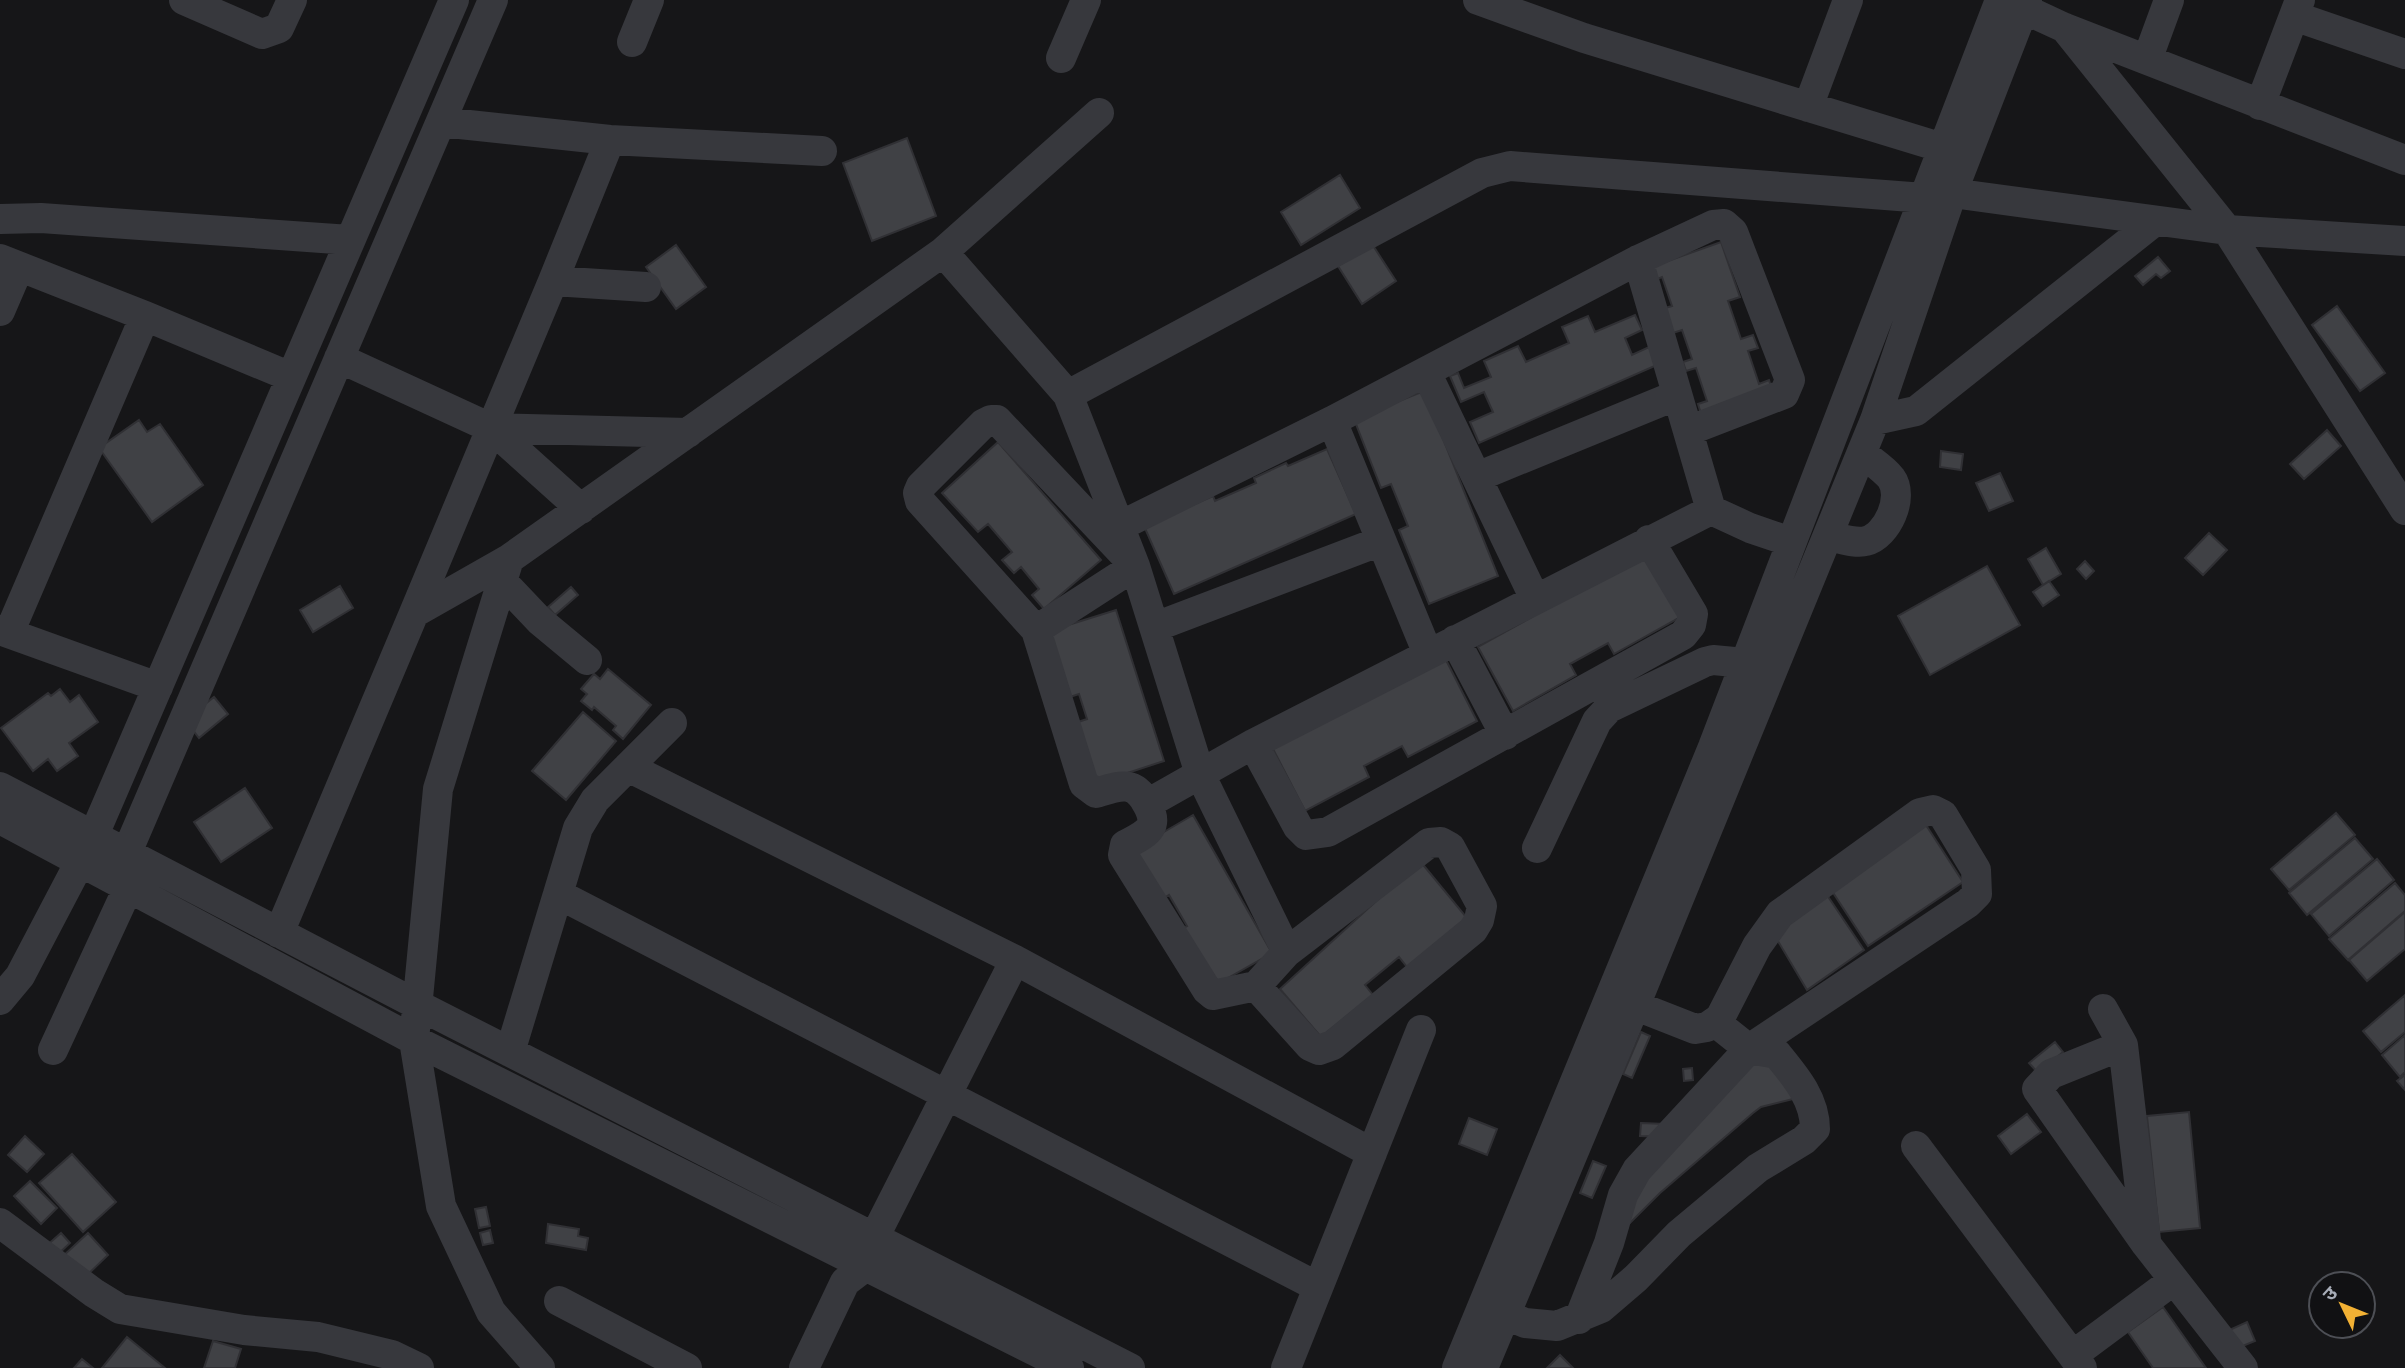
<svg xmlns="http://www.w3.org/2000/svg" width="2405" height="1368" viewBox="0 0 2405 1368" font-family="'Fira Sans','Noto Sans Devanagari',sans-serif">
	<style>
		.building { fill: #404145; stroke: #303034; stroke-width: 2 }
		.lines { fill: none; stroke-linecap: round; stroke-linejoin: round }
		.minor { stroke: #37383d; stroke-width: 30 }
	</style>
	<rect width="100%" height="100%" fill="#161618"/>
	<path class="building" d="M907,138l29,78 -64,25 -29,-78z
		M1340,175l20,33 -59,37 -20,-33z
		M1721,242l19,55 -12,4 13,38 12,-4 5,13 -10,3 11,33 10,-4 4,13 -71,24 -4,-13 9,-3 -11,-33 -10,3 -3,-9 9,-3 -10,-29 -9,3 -8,-25 7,-2 -10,-29 -7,3 -4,-13z
		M1372,244l24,37 -34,23 -24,-38z
		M676,245l30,42 -30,22 -30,-42z
		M2158,257l12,14 -9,7 -5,-4 -13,11 -8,-9z
		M2337,306l48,67 -25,18 -48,-66z
		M1635,315l7,15 -17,8 7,17 17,-8 8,18 -178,78 -9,-21 23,-10 -9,-20 -23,10 -11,-26 8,-3 6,15 27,-11 -7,-16 34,-15 8,16 43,-19 -7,-16 26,-11 7,16z
		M1424,391l74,185 -69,28 -30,-74 9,-4 -17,-42 -10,4 -27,-69z
		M139,420l8,12 13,-8 43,61 -51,37 -53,-74z
		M2327,430l14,16 -37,33 -14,-15z
		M998,442l103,118 -57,49 -12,-14 7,-6 -18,-22 -7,6 -12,-13 10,-8 -24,-28 -10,8 -36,-39z
		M1327,449l29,65 -182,80 -30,-68 69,-30 2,5 41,-18 -2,-5 32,-15 2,3z
		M1941,451l22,3 -2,16 -21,-3z
		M2000,473l13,28 -24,10 -13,-28z
		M2209,533l18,17 -24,25 -18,-17z
		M2046,548l15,26 -18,11 -15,-26z
		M1647,553l35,63 -68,38 -6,-11 -38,21 6,11 -63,36 -35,-64z
		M2085,561l9,10 -8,8 -9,-10z
		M1987,566l33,59 -90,50 -32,-59z
		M2049,581l10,14 -16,11 -10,-14z
		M340,586l13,22 -40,24 -13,-22z
		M571,587l7,8 -23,20 -7,-8z
		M1116,610l48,151 -67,22 -19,-61 9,-3 -8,-25 -9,3 -21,-66z
		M1444,656l33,65 -69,36 -6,-11 -38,20 5,11 -64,34 -33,-64z
		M608,669l43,36 -28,34 -10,-9 3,-4 -22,-19 -2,3 -11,-9 6,-7 -6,-5 13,-15 6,5z
		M60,689l10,13 9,-7 19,27 -29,21 9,13 -21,15 -9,-12 -15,12 -32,-43 47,-35 3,3z
		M214,697l14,17 -29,24 -14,-18z
		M583,712l33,29 -50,59 -34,-29z
		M245,788l27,40 -51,34 -27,-40z
		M2336,813l19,22 -66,55 -18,-21z
		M1193,815l79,138 -60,34 -33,-57 8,-4 -18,-31 -8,5 -28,-50z
		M1924,822l39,60 -95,64 -40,-61z
		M2355,838l18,21 -66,56 -18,-22z
		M2377,859l17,21 -65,56 -18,-22z
		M1420,861l47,57 -60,49 -8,-10 -34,28 8,10 -52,42 -41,-48z
		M2395,883l10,12v16l-57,49 -19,-21z
		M1827,895l37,55 -57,40 -35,-59z
		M2405,912v37l-38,32 -18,-21z
		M2405,995v37l-24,20 -18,-21z
		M1641,1032l9,4 -18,42 -9,-4z
		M2405,1035v37l-5,5 -18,-22z
		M2055,1042l8,10 -25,21 -9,-10z
		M1756,1059l31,12 14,26 -40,10 -8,6 -93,80 -33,33 3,-42z
		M1692,1068l1,12 -9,1 -1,-12z
		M2405,1075v15l-8,-9z
		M2189,1112l11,116 -41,4 -12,-116z
		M2027,1114l14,18 -30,22 -13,-18z
		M1469,1118l28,11 -10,26 -28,-11z
		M1641,1123l25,1 -1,13 -25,-1z
		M25,1136l19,18 -17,18 -19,-17z
		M72,1154l44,48 -33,30 -44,-49z
		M1593,1161l13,5 -14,32 -12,-5z
		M30,1181l27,27 -16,16 -27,-28z
		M486,1207l4,19 -11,2 -4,-19z
		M548,1224l31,5 -1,7 10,2 -2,12 -40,-7z
		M490,1230l3,13 -10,2 -3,-12z
		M61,1233l9,10 -16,15 -9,-11z
		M88,1233l20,22 -25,24 -21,-22z
		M2163,1307l43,61h-53l-25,-36z
		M2247,1322l8,19 -22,9 -8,-18z
		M127,1337l38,31h-63z
		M213,1341l28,8 -6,19h-31z
		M1560,1355l13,13h-26z
		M82,1359l11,9h-19z"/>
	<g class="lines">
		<path class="minor" d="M184,0l78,34 17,-6 13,-28
			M1478,0l106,38 359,110 18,4
			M2024,9l41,19 340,132
			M2294,16l111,38
			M2065,28l162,202 178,280
			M632,42l17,-42
			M1061,58l25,-58
			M2147,60l22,-60
			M2260,105l40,-105
			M1808,107l40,-107
			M441,122l169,18 212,11
			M1952,193l275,37 178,11
			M0,219l41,-1 309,22
			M943,252l125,143 67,171 65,208 87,178
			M0,259l145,57 146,61
			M1638,260l73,250 39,18 41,14
			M553,281l93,6
			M0,311l19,-44
			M339,358l152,70 197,5
			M1426,372l109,227
			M1068,395l414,-222 28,-7 414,32
			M991,420h6l138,146 -99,64 -116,-129 -2,-8 3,-7 62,-62z
			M1875,420l41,-9 239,-190
			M1332,421l96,233
			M491,428l90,81
			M1477,477l200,-82
			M1120,526l212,-105 306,-161 75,-35 11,-1 9,8 57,148 -6,14 -96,37
			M1828,536c11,2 28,8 38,5 21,-5 39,-44 25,-63 -8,-10 -20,-17 -29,-25
			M509,559l-71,230 -24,251 27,166 50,106 49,56
			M502,581l38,40 47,39
			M414,613l139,-332 57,-141
			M1155,627l226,-86
			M0,630l158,57
			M1036,630l48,154 12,9c23,-7 38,-14 51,11l106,-60 458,-234
			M9,633l136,-317
			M1455,640l50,95
			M1253,744l45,83 8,8 22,-3 355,-197 8,-10 2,-11 -44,-74
			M628,767l387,193 357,193
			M0,787l418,218 712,363
			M1147,804c14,25 -2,30 -22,41l-2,10 84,135 6,5 43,-9 31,-34 142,-109 12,-1 9,5 32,59 -3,14 -6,10 -140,115 -14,5 -9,-4 -54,-60
			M0,819l414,221 655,328
			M1537,848l60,-127 12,-13 96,-46 8,-2 32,3
			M119,871l374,-871
			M558,894l760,393
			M279,933l135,-320 95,-54 434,-307 156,-139
			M0,1000l20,-24 73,-139 361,-837
			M2103,1009l20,36 23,195
			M2123,1045l-72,29 -14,15 109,155 97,124
			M53,1050l76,-164
			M510,1052l68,-224 17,-28 77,-77
			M1916,1146l166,222
			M0,1223l94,70 26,16 124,21 74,7 74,18 27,13
			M559,1301l128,67
			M1489,1308l36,15 32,3 44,-18 35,-30 43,-44 79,-66 46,-28 11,-11c0,-30 -20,-53 -38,-75l-28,-5 -34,-27
			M1579,1319l30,-76 14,-48 14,-25 112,-121 219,-146 9,-9 -1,-24 -33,-55 -10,-5 -13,3 -140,101 -23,32 -37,72 -13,9 -12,2 -79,-31
			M2073,1355l101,-75
			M804,1368l41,-86 21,-16 8,-28 141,-278
			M1286,1368l135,-338
			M1457,1368l256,-621 287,-747
			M1483,1368l156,-372 236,-576 77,-227 75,-193"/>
	</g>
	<g transform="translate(2342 1305) rotate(313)"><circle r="33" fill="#111113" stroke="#4d4f55" stroke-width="2"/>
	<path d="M0-5L12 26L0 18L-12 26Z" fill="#f2b134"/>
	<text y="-10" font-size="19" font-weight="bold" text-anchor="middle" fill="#a8adb8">उ</text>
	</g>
</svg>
